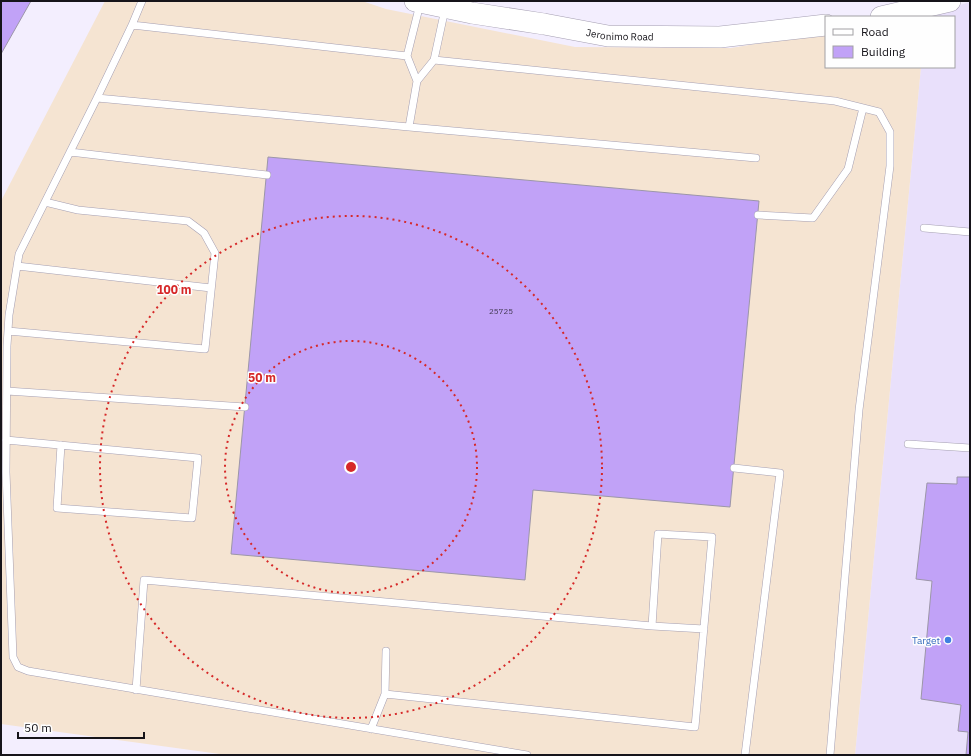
<svg xmlns="http://www.w3.org/2000/svg" width="971" height="756" viewBox="0 0 971 756" font-family="'IBM Plex Sans',sans-serif">
	<style>
		.built { fill: #e9e0fb }
		.industrial { fill: #f5e4d2 }
		.building { fill: #c1a2f7; stroke: #9c96a8 }
		.lines { fill: none; stroke-linecap: round; stroke-linejoin: round }
		.service-casing { stroke: #a59fb2; stroke-width: 8 }
		.secondary-casing { stroke: #a59fb2; stroke-width: 22 }
		.service { stroke: #fff; stroke-width: 7 }
		.secondary { stroke: #fff; stroke-width: 21 }
		.ring { fill: none; stroke: #d62828; stroke-width: 2; stroke-dasharray: 2 4 }
		.shop-dot { fill: #3f7fe0; stroke: #fefefe; stroke-width: 1.5 }
		.labels { text-anchor: middle; stroke-width: 3; stroke-linejoin: round; paint-order: stroke }
		.number-label { font-size: 8px; fill: #413851 }
		.street-label { font-size: 10px; fill: #16141a; stroke: #fefefe }
		.shop-label { font-size: 10px; fill: #366cbe; stroke: #fefefe; text-anchor: end }
		.centre { fill: #d62828; stroke: #fefefe; stroke-width: 2 }
		.ring-label { font-size: 12px; text-anchor: middle; font-weight: bold; fill: #d62828; stroke: #fefefe; stroke-width: 3; stroke-linejoin: round; paint-order: stroke }
	</style>
	<rect width="100%" height="100%" fill="#f3eefe"/>
	<path class="built" d="M970,2v753h-115l66,-688h33v-50h-28v-2z"/>
	<path class="industrial" d="M105,1h257l24,8 189,38 156,1 95,-16v35h95l-66,688h-628l-226,-31v-523z"/>
	<path class="building" d="M1,1h30l-30,53z
		M268,157l491,44 -29,306 -197,-17 -8,90 -294,-26z
		M957,477h13v278h-4l2,-23 -10,-1 3,-26 -40,-6 11,-118 -16,-2 11,-96 30,1z"/>
	<g class="lines">
		<g class="service-casing">
			<path id="service" d="M142,1l-10,24 -35,73 -78,156 -10,61 -2,31 -1,126 7,185 5,10 10,4 499,84
				M132,25l275,31
				M434,60l401,41 44,11 11,20v34l-31,244 -29,345
				M417,81l17,-21 11,-51
				M97,98l312,29 8,-46 -10,-25 13,-52
				M409,127l347,31
				M70,152l197,23
				M758,215l55,3 35,-49 15,-61
				M924,228l46,4
				M17,266l194,22
				M8,331l197,18 10,-96 -11,-20 -16,-12 -110,-11 -33,-8
				M7,391l238,16
				M6,440l192,18 -6,60 -135,-10 4,-63
				M908,444l62,4
				M734,468l46,5 -35,282
				M652,626l52,3
				M136,690l8,-110 508,46 6,-92 54,3 -17,190 -310,-33 -14,35
				M385,694l1,-43"/>
		</g>
		<g class="secondary-casing">
			<g id="secondary">
				<path id="s1" d="M415,1l57,12 72,11 64,12 112,1 106,-12"/>
				<path d="M881,17l69,-16"/>
			</g>
		</g>
		<use href="#service" class="service"/>
		<use href="#secondary" class="secondary"/>
	</g>
	<g class="ring">
		<circle cx="351" cy="467" r="126"/>
		<circle cx="351" cy="467" r="251"/>
	</g>
	<circle class="shop-dot" cx="948" cy="640" r="4"/>
	<g class="labels">
		<g class="number-label">
			<text x="501" y="314">25725</text>
		</g>
		<g class="street-label">
			<text dy="4" stroke="none"><textPath href="#s1" startOffset="208">Jeronimo Road</textPath></text>
		</g>
		<g class="shop-label">
			<text x="940" y="644">Target</text>
		</g>
	</g>
	<circle cx="351" cy="467" r="6" class="centre"/>
	<g class="ring-label">
		<text x="174" y="294">100 m</text>
		<text x="262" y="382">50 m</text>
	</g>
	<rect width="971" height="756" fill="none" stroke="#16141a" stroke-width="4"/>
	<rect x="825" y="16" width="130" height="52" fill="#fefefe" stroke="#a1a0a3"/>
	<rect x="833" y="29" width="20" height="6" fill="#ffffff" stroke="#a1a0a3"/>
	<text x="861" y="36" font-size="12" fill="#16141a">Road</text>
	<rect x="833" y="46" width="20" height="12" fill="#c1a2f7" stroke="#a1a0a3"/>
	<text x="861" y="56" font-size="12" fill="#16141a">Building</text>
	<path d="M18 732v6h126v-6" fill="none" stroke="#16141a" stroke-width="2"/>
	<text x="24" y="732" font-size="12" fill="#16141a" stroke="#fefefe" stroke-width="3" paint-order="stroke">50 m</text>
</svg>
